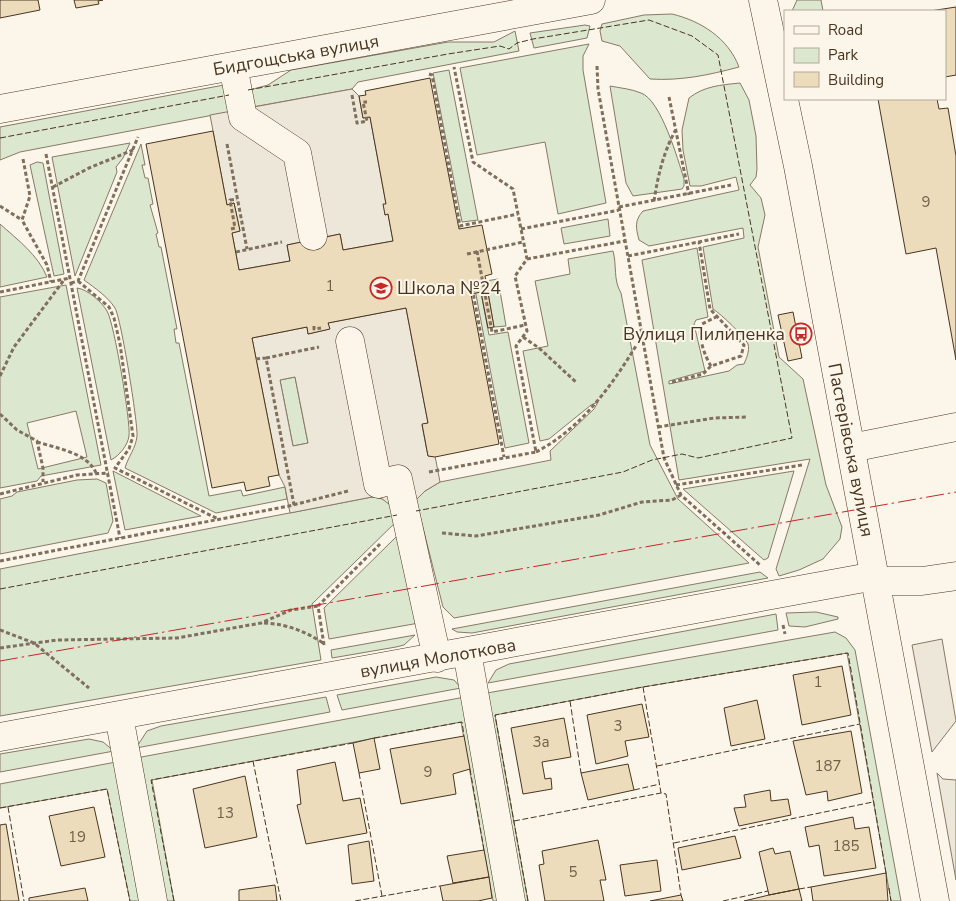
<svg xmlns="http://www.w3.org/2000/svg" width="956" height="901" viewBox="0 0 956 901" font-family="'Nunito Sans',sans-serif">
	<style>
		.green { fill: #dce7d0; stroke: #887966; fill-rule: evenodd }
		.parking { fill: #ede7d9; stroke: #887966; fill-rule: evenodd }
		.building { fill: #ecdcbc; stroke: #4a3520 }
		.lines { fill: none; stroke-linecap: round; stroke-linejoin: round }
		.minor-casing { stroke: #4a3520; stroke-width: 29 }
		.major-casing { stroke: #4a3520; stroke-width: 29 }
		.path { stroke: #7f6f5c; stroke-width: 3; stroke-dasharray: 4 2.5; stroke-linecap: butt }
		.minor { stroke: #fbf6e9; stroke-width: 28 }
		.major { stroke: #fbf6e9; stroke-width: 28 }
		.fence { stroke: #4a3520; stroke-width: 1; stroke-dasharray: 6 2.5; stroke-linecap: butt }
		.power { stroke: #c62828; stroke-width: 1; stroke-dasharray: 18 4 2.5 4; stroke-linecap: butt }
		.labels { text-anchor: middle; stroke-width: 4; stroke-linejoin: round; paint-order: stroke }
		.number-label { font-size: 15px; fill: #725f47 }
		.street-label { font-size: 18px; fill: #4a3520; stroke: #fbf6e9 }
		.poi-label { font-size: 18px; fill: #4a3520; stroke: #fbf6e9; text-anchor: start }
	</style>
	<rect width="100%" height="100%" fill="#fbf6e9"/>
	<path class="green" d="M797,0h24l2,11h-31z
		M672,14c29,7 56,24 67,53 -30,8 -58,14 -89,12l-30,-33 -18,-5 -2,-10 2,-7 42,-9z
		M585,25l5,1 -3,12 -53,10 -4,-15z
		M515,31l4,20 -161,31 -6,7 -99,18 -7,-16 22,-6 23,-15 157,-28h46z
		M589,44l-6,12v14l23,133 -48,11 -13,-72 -68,13 -17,-87z
		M449,70l29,150 -16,2 -29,-149z
		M740,83l9,17 7,36 1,33 -1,8 -6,8 11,13 4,17 -7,32 21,110 24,22 23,106 16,42 -2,12 -17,20 -24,11 -20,6 -3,-7 34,-110 -131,21 -37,-220 55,-12 11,69 -12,3 -2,4 11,47 -36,10v3l60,-13 8,-6 7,-1c2,-5 6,-13 4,-20 -4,-8 -27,-30 -35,-35l-10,-62 41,-9 -1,-10 -94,18 -10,-6c-3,-12 -5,-19 4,-29l96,-21 -3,-13 -35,9h-11l-7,-36 -1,-20 7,-32c15,-12 32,-13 51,-15z
		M224,85l5,27 -209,40 -20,8v-33z
		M610,86c10,2 22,3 31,7 20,7 37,67 43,86v7l-2,3 -49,7 -7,-13z
		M130,143l-7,15 -7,9 1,5 -42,104 -23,-119z
		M141,144l4,21h-3l3,13h3l5,26 -3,1 8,28 -2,1 3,13h2l16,82h-3l2,14h3l30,153 32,-6 2,6 42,-9 2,12 -71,14 -91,-45c3,-11 11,-20 12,-32 1,-13 -16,-118 -22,-128 -7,-11 -20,-20 -31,-28z
		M37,162l6,1 21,111 -10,2 -24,-111z
		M608,219l2,17 -46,8 -3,-16z
		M0,224c18,16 38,31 47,53l-47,10z
		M613,251c4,14 0,29 8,42l29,152 28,54 71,64 -295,55 -11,-11 -27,-107 9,-9 15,-9 111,-22 -1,-9 44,-42 4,-7 -7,3 -42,34 -9,2 -17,-90 25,-5 -13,-65 35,-7 -2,-15z
		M478,277l11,58 19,-3 21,111 -24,5 -32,-169z
		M498,279l8,47 -12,1 -8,-46z
		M66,285l35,180 -60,11 -4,5 -37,7v-191zM76,411l11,46 -49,12 -11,-46z
		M77,288c10,1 25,14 30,23 7,11 24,112 22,125 -1,9 -10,20 -18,24z
		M295,377l13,66 -15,3 -13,-66z
		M113,471l88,45 -76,14z
		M794,471l-26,87 -4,2 -81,-71z
		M97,479l9,4 7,38 -5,12 -108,21v-55l12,-3 5,-4 60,-12z
		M372,497c16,1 21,9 27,22l-87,85 9,56 -321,56v-147z
		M397,536l22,87 -90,16 -5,-31z
		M760,572l8,6 -296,55 -15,-1 -5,-3z
		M816,612l22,5v2l-33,8 -16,-1 -3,-13z
		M776,614l2,16 -290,53 8,-13 13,-6z
		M835,632l11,6 9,12 46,251h-10l-44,-248 -204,34 -148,28 33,186h-8l-33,-208z
		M415,635l-11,10 -8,2 -64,11 -1,-8z
		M436,677l18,3 7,8 -119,22 -5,-15z
		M326,697l4,15 -194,36 11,-17 14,-5z
		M465,697l36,204h-8l-32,-179 -309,58 22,121h-12l-26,-143z
		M89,739l14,3 11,9 -114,21v-18z
		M116,762l26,139h-12l-23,-112 -107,19v-24z"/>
	<path class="parking" d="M352,89l7,7 4,22 7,-1 16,87 -1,11 3,-1 5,27 -50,9 -3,-16 -53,11 3,16 -51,9 -7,-37 8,-2 -6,-28 -7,2 -17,-90z
		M406,308l22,115 -6,2 6,31h7l5,26 -15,9 -9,9 -22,8 -13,-10 -9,-1 -82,16 -5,-26 -6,-12 -27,-137 55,-11 1,7 21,-5 -1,-6zM295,377l13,66 -15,3 -13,-66z
		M942,639l14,82 -24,31 -20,-107z
		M937,773l6,6 13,1v100z"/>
	<path class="building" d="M0,0h38l2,10 -40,8z
		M74,0h29l-5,1 1,3 -23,4z
		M956,7v68l-11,2v-66h-15z
		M430,78l29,151 23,-4 10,49 -7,2 9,51 -6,1 -7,-36 -10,2 28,150 -64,13 -7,-1 -6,-32 6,-1 -22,-115 -78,15 2,6 -22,5 -1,-7 -55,11 27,137 -11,2 2,9 -24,5 -2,-9 -32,6 -66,-344 67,-13 14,74 7,-2 6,28 -8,2 7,37 51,-9 -3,-16 53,-11 3,16 50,-9 -5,-27 -3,1 -2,-11h3l-16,-87 -7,1 -4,-22 7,-1 -1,-4z
		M878,99h59l2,10 9,-1 8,48v204l-20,-112 -30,6z
		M793,312l9,46 -14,3 -10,-46z
		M842,666l9,49 -49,10 -9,-50z
		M757,700l8,39 -34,7 -7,-38z
		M642,704l7,33 -24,4 3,15 -32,8 -9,-49z
		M564,718l7,39 -29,5 3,17 6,-1 1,11 -29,5 -12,-66z
		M851,731l11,62 -34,8 -1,-10 -21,4 -13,-54z
		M464,736l6,33 -17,5 3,20 -55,10 -11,-55z
		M374,738l6,31 -21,4 -6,-30z
		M335,762l8,39 17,-3 7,35 -61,11 -9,-39 4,-1 -4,-34z
		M628,764l6,26 -46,10 -7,-27z
		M245,776l12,61 -52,11 -12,-59z
		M770,790l1,11 17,-2 3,16 -52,11 -5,-18 12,-1 -2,-12z
		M94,807l11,50 -44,9 -12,-50z
		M853,817l2,12 14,-2 7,41 -52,8 -5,-31 -10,2 -4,-20z
		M6,824l13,77h-19v-76z
		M735,836l6,22 -59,12 -4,-22z
		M598,840l8,40h-6l4,21h-59l-6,-36 5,-1 -2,-13z
		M369,841l5,40 -22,3 -4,-39z
		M773,848l2,6 15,-3 9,38 -30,6 -10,-43z
		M484,850l5,27 -36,6 -6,-27z
		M657,860l4,31 -36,5 -5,-31z
		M886,873l2,28h-75l-2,-14z
		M489,877l3,21 -14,3h-35l-3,-15z
		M275,885l2,16h-38v-11z
		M85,888l3,13h-59v-3z
		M799,889l3,12h-58l25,-6z
		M681,895l2,6h-33z"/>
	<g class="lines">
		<g class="minor-casing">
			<path id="minor" d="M233,66l10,51 54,36 16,83
				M0,109l591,-109
				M350,341l28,143 20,-5 39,179
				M851,448l105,-21
				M876,581h46l34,-5
				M467,652l44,249
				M119,716l34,185
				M0,737l875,-161"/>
		</g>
		<g class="major-casing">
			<path id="major" d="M763,0l35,166 137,735"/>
		</g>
		<path class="path" d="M597,66l1,23 66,369 17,37 79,70
			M429,74l3,1 28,151 58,-12
			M352,95l5,28 10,-2 -4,-19h4
			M669,97l20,98
			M227,144l20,105
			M46,154l74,384
			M23,159l7,37 -8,24 25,45 4,17
			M53,187l36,-19 44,-18
			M654,201c4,-26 9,-47 21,-70
			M0,206l22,14
			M619,207l112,-22
			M231,229l4,-1 -5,-28 7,-1
			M521,229l98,-19
			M477,251l15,81 33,-7
			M236,252l46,-10
			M467,254l56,-12
			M628,256l111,-22
			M527,259l98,-18
			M78,281l31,26 5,11 6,26 13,92 -4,13 -14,19 103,51
			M471,282l33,175
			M71,283l7,-2 60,-144
			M0,292l70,-14
			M314,326v3l7,-1
			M523,337l16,11 38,35
			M266,358l53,-11
			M256,359l10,-1 28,147
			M711,366c-7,-11 -12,-28 -11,-41l16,-8
			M0,376l14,-29 50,-67
			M672,382l31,-8 8,-8 30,-10 3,-11 -34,-36 -11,-67
			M0,414l17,16 20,11 6,27v14
			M658,427l56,-9 34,-1
			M37,442c19,6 51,11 59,31
			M536,452c48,-25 79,-71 106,-116
			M429,472l107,-20 -20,-106 11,-15 -12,-55 12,-17 -14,-70 -40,-27 -19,-95
			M676,485l126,-20
			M0,494l77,-19 32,-2
			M442,533l34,3 123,-21 43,-13 30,-2 9,-5
			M0,561l289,-55 59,-15
			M264,623c22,1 41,8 59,20
			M783,625l2,9
			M0,630l34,13 55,45
			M324,645l-6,-39 62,-62
			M0,648l57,-8 120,-2 84,-15 30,-13 27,-4"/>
		<use href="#minor" class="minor"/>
		<use href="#major" class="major"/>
		<path class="fence" d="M248,90l200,-36 52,-8 9,3 8,-6 16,-4 116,-19 43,16 26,19 74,383 -94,20 -16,-4 -30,6 -29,12 -207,39
			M0,138l229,-43
			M0,589l397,-74
			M643,687l18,106 5,1 15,101
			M570,701l11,72
			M374,738l88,-16 2,14
			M253,761l28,140
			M657,766l203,-42
			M470,769l14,81
			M359,773l23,123
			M634,790l26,-6
			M8,807l16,94
			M0,808l107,-19 23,112
			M514,821l147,-28
			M674,843l199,-41
			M889,888l2,13
			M799,889l12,-2
			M174,901l-23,-121 202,-37
			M355,901l85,-15
			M528,901l-33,-186 148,-28 205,-34 38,220
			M723,901l45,-10"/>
		<path class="power" d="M0,661l956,-169"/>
	</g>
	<defs>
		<g id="school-ring" transform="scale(1.125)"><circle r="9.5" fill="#fbf6e9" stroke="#c62828" stroke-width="1.5"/><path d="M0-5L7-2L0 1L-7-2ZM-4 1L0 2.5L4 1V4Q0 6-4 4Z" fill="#c62828"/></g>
		<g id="bus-ring" transform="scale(1.125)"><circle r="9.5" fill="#fbf6e9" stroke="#c62828" stroke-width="1.5"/><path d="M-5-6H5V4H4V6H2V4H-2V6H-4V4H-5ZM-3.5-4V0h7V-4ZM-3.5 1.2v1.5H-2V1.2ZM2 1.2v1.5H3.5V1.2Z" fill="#c62828"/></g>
	</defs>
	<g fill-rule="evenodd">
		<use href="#school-ring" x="381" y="288"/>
		<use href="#bus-ring" x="801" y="334"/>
	</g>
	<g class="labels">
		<g class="number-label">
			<text x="926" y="207">9</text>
			<text x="330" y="291">1</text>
			<text x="818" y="687">1</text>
			<text x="618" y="731">3</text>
			<text x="541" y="747">3а</text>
			<text x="828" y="771">187</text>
			<text x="428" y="777">9</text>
			<text x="225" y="818">13</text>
			<text x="77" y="842">19</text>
			<text x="846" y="851">185</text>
			<text x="573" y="877">5</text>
		</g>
		<g class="street-label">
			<text transform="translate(296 55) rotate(-10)" y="6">Бидгощська вулиця</text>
			<text transform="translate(851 450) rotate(79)" y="6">Пастерівська вулиця</text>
			<text transform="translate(438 658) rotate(-10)" y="6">вулиця Молоткова</text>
		</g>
		<g class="poi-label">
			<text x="397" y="294">Школа №24</text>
			<text x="785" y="340" text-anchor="end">Вулиця Пилипенка</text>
		</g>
	</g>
	<rect x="784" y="10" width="162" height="90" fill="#fbf6e9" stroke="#b4a999"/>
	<rect x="794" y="26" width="25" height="8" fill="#fbf6e9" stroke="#b4a999"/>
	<text x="828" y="35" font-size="15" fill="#4a3520">Road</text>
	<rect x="794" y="48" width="25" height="15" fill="#dce7d0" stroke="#b4a999"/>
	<text x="828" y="60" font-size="15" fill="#4a3520">Park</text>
	<rect x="794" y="72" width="25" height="15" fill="#ecdcbc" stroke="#b4a999"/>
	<text x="828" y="85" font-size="15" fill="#4a3520">Building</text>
</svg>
